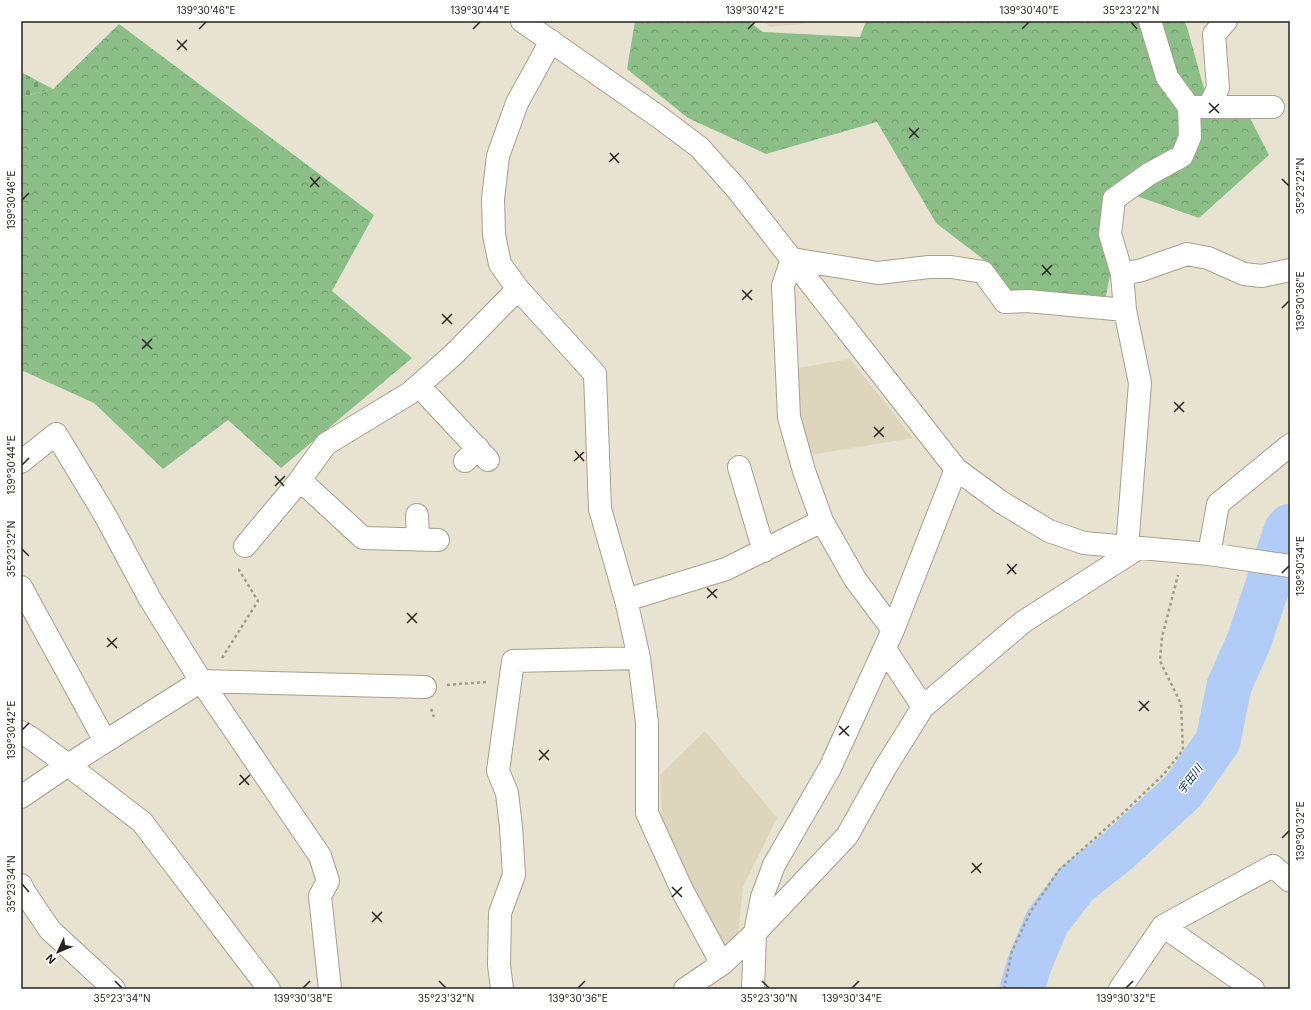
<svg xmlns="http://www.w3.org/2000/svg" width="1311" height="1010" viewBox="0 0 1311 1010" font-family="Inter,'Noto Sans JP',sans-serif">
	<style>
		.built { fill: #ddd6bd }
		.industrial { fill: #e0d3c0 }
		.forest { fill: url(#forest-crowns) }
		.cemetery { fill: url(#cemetery-stones) }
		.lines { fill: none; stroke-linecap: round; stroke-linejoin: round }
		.river { stroke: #b1ccf6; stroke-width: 45 }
		.minor-casing { stroke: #a4a08e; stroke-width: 24 }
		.path { stroke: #a09c8e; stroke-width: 2.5; stroke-dasharray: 3 3; stroke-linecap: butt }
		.minor { stroke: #fff; stroke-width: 22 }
		.ticks { fill: none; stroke: #26241d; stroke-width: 1.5 }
		.labels { text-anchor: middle; stroke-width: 3; stroke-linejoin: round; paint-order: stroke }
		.water-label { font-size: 11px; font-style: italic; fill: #072f6b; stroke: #fff }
		.neatline { fill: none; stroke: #26241d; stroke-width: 1.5 }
		.ticks-label { font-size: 10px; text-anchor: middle; fill: #26241d }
	</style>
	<defs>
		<pattern id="forest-crowns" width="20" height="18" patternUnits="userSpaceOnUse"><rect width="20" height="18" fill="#8cbf87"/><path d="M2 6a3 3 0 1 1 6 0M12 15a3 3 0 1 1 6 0" fill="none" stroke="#729b6e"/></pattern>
		<pattern id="cemetery-stones" width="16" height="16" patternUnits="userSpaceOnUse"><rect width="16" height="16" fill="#8cbf87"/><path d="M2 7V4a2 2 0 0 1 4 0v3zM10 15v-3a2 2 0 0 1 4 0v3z" fill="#729b6e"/></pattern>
	</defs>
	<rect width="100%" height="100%" fill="#e7e3d0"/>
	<path class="built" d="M850,359l63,79 -110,18 -11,-87z
		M705,731l72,87 -34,69 -5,48 -16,11 -59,-106 -3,-65z"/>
	<path class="industrial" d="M762,21h70l-62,6z"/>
	<path class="forest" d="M635,21h113l15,11 97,5 6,-16h318l3,6 24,87 38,2 20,39 -70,63 -68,-24 -9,19 -16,83h-51l-46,-4 -26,-33 -47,-36 -59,-101 -111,32 -78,-36 -61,-49z
		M119,24l255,191 -42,76 80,67 -131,110 -53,-48 -65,49 -69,-66 -73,-33v-273l32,-8z"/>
	<path class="cemetery" d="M21,72l32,17 -32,8z"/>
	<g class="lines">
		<path class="river" d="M1022,989l7,-24 18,-43 29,-38 43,-34 64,-59 35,-50 11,-55 20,-45 37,-110 4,-5"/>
		<g class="minor-casing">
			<path id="minor" d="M522,21l137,96 40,30 37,41 220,281 45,33 48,29 35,12 125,11 81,12
				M551,41l-34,62 -19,53 -5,43 1,36 6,29 18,25 77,85 5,135 26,91
				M1196,107h77
				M1209,107l9,-19 -4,-54 12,-13
				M1122,274l20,-4 45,-16 21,4 36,16 18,2 28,-6
				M419,386l69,74
				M465,461l13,-13
				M21,462l35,-28 49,81 45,84 51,82 119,175 8,25 -8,15 10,93
				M739,467l25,84
				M300,480l63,58 75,2
				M417,515l1,25
				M245,546l52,-62 29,-40 84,-51 43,-38 65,-66
				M1127,548l13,-165 -15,-73 -3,-36 -12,-40 4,-35 35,-25 33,-18 8,-19 -1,-30 -22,-30 -17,-56
				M1209,554l9,-50 72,-59
				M21,587l84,154
				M893,630l-38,-51 -33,-58 -18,-50 -15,-54 -6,-131 9,-27 86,14 51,-6h22l32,5 22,30 22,-1 98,9
				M885,649l38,58
				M21,732l10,6 37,27 74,57 127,167
				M21,797l47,-32 133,-84 224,6
				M21,885l4,8 25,37 64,59
				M1163,926l90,63
				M722,964l-40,-74 -35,-77v-90l-8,-65 -13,-58 100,-31 96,-48
				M502,989l-3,-24 1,-52 14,-38 -3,-48 -4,-34 -9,-22 15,-110 126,-3
				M685,989l37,-25 33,-31 92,-97 38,-68 38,-61 100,-85 114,-73
				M753,989l2,-56 7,-36 12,-32 56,-97 63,-138 63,-161
				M1120,989l43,-63 110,-60 17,15"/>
		</g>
		<path class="path" d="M222,658l36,-57 -19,-31 1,-2
			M447,685l39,-3
			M431,709l3,8
			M1004,989l8,-38 19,-40 28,-41 61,-54 43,-41 20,-25 -2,-46 -21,-43 2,-24 16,-62"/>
		<use href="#minor" class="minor"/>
	</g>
	<path class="ticks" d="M1131,22l6,7M199,29l7,-7M473,29l7,-7M748,29l7,-7M1022,29l7,-7M177,40l10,10M177,50l10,-10M1209,103l10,10M1209,113l10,-9M909,128l10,10M909,138l10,-10M610,153l9,10M609,162l10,-9M310,177l9,10M1282,179l7,7M310,187l10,-10M22,200l7,-7M1042,265l9,10M1042,275l10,-10M742,290l10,10M742,300l10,-10M1282,308l7,-7M442,314l10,10M442,324l10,-10M142,339l10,10M142,349l10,-10M1174,402l10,10M1174,412l10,-10M874,427l10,10M874,437l10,-10M575,451l9,10M574,461l10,-9M22,465l7,-7M275,476l9,10M275,486l10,-10M22,549l7,7M1007,564l9,10M1282,573l7,-7M1007,574l10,-10M707,588l10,10M707,598l10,-9M407,613l10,10M407,623l10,-10M107,638l10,10M107,647l10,-9M1139,701l10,10M1139,711l10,-10M839,726l10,10M22,730l7,-7M839,735l10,-9M539,750l10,10M539,760l10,-10M240,775l9,10M239,785l11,-10M1282,838l7,-7M972,863l9,10M971,873l11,-10M22,884l7,8M672,887l10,10M672,897l10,-10M372,912l10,10M372,922l10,-10M115,981l7,7M439,981l7,7M762,981l7,7M303,988l7,-7M578,988l7,-7M852,988l7,-7M1126,988l7,-7"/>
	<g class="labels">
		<g class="water-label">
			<text transform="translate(1190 779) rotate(-53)" y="4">宇田川</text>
		</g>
	</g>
	<rect width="1311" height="1010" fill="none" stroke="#ffffff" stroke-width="44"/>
	<g transform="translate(58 952) rotate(226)" stroke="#ffffff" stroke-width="3" paint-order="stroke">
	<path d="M0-3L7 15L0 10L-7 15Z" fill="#26241d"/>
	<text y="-6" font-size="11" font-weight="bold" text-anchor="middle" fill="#26241d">N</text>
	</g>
	<rect x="22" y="22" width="1267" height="966" class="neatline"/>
	<g class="ticks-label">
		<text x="206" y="14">139°30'46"E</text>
		<text x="480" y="14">139°30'44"E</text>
		<text x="755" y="14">139°30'42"E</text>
		<text x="1029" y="14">139°30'40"E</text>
		<text x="1131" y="14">35°23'22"N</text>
		<text transform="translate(1300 186) rotate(-90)" y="4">35°23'22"N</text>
		<text transform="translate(11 200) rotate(-90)" y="4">139°30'46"E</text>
		<text transform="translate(1300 301) rotate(-90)" y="4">139°30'36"E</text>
		<text transform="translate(11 465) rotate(-90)" y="4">139°30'44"E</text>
		<text transform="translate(11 549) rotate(-90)" y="4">35°23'32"N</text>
		<text transform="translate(1300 566) rotate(-90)" y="4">139°30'34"E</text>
		<text transform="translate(11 730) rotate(-90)" y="4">139°30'42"E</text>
		<text transform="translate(1300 831) rotate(-90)" y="4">139°30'32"E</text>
		<text transform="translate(11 884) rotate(-90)" y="4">35°23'34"N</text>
		<text x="122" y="1002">35°23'34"N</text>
		<text x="303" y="1002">139°30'38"E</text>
		<text x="446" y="1002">35°23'32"N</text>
		<text x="578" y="1002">139°30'36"E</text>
		<text x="769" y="1002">35°23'30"N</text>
		<text x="852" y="1002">139°30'34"E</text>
		<text x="1126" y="1002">139°30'32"E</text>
	</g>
</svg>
